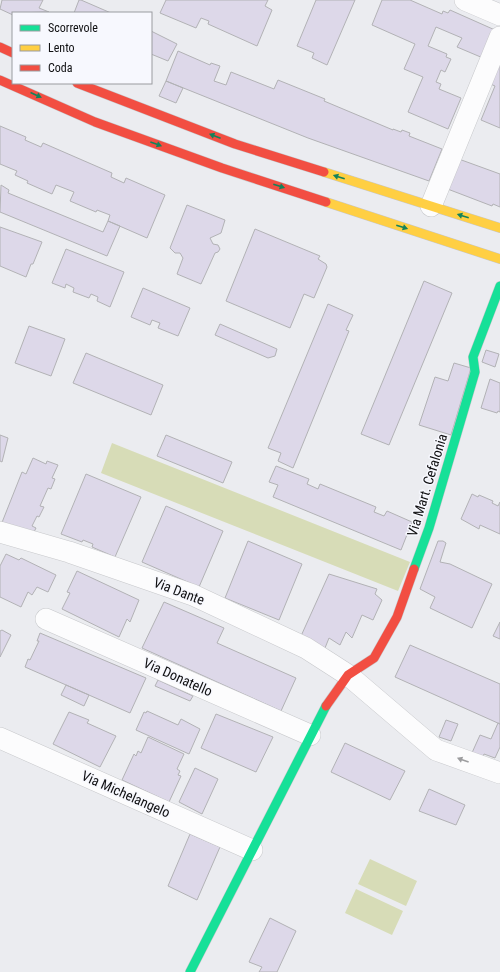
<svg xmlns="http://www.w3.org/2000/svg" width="500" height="972" viewBox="0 0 500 972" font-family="'Roboto Condensed',sans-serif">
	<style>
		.green { fill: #d7dcb7 }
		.building { fill: #ddd8e9; stroke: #b2b2b5 }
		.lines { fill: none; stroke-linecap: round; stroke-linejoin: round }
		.street-casing { stroke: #c7c8cb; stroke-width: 22 }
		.fast-casing { stroke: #c7c8cb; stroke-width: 10 }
		.slow-casing { stroke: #c7c8cb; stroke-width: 10 }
		.jam-casing { stroke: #c7c8cb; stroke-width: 10 }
		.street { stroke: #fcfcfd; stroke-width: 21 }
		.fast { stroke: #16e098; stroke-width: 9 }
		.slow { stroke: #ffcf43; stroke-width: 9 }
		.jam { stroke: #f24e42; stroke-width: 9 }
		.oneway { fill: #13825b }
		.oneway2 { fill: #9d9d9f }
		.labels { text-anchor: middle; stroke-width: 3; stroke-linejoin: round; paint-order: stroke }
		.street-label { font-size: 14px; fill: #0f0f11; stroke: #f7f8fe }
	</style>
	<rect width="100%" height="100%" fill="#ebecf0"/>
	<path class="green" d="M112,443l298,119 -12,29 -297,-118z
		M370,859l47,22 -11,25 -48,-22z
		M356,889l47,22 -11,24 -47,-22z"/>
	<path class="building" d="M2,0h41l-4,8 10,4 -36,1v2l-13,-6z
		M79,0h2l30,13h-37z
		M166,0h102l-3,6 7,4 -15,36 -49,-22 1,-3 -8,-3 -5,10 -36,-15z
		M316,0h39l-28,65 -15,-7 2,-5 -17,-7z
		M382,0h28l32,14 1,-3 5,2 2,-3 45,20 -12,28 -26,-11 5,-9 -26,-11 -8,19 19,8 -1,3 5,2 -6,13 -4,-2 -5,12 5,2 -2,5 22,9 -13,31 -40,-17 15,-35 -19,-8 11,-25 -43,-19z
		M151,31l26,13 -9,17 -17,-7z
		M178,51l32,14 1,-2 9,3 -6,15 12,4 5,-13 43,17 4,-9 47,19 -1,2 69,29v-1l8,3 1,-2 8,3 -1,3 33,13 -13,32 -121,-43 -142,-57z
		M500,57v71l-19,-8 14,-34 -7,-3z
		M166,81l17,7 -7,15 -17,-7z
		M0,126l26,11 -1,3 16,7 2,-4 69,30 -1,4 13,6 2,-5 39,17 -18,43 -39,-17 2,-6 -13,-5 -1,2 -26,-11 4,-9 -18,-7 -4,9 -25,-11 1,-2 -13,-6 2,-4 -17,-7z
		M456,158l44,16v33l-7,-3 -1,2 -47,-18z
		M1,185l8,5 -1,3 95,39 5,-11 12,5 -13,30 -107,-44z
		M187,205l38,15 -4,13 -11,5 3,6 5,1 2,4 -2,3 -3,1 -14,31 -24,-10 6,-16 -3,-5h-5l-5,-5z
		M0,227l42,15 -9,22h-2l-5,13 -26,-11z
		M255,229l65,27 -2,3 8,5 1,3 -13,31 -10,-4 -14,34 -64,-27z
		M66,249l58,23 -14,35 -13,-6 1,-4 -7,-3 -2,4 -16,-6 1,-4 -8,-4 -1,4 -13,-5z
		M424,281l28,12 -63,152 -28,-11z
		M143,288l47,20 -12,28 -20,-8 2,-5 -8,-3 -2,5 -19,-8z
		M328,304l25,11 -7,15 3,1 -56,137 -15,-7 3,-8 -13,-5z
		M220,324l57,25 -2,7 -7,2 -53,-23z
		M29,326l36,13 -14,37 -36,-13z
		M486,350l13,4 -4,13 -13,-5z
		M86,353l77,32 -12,30 -78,-32z
		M454,363l17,5 -20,67 -32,-10 16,-48 13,4z
		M490,379l10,4v29l-2,-1 -1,2 -16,-5z
		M0,435l8,3 -6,24 -2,-1z
		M166,435l66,27 -9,21 -66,-27z
		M33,458l13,6 1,-3 11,4 -6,13 3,1 -4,10 -3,-1 -8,18 4,1 -5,10 -2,-1 -5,10 4,2 -3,6 -32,-9 21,-53 4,2z
		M276,466l33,13 -2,5 11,5 2,-5 56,23 -2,5 10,4 3,-5 25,11 -11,28 -128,-53 5,-12 -9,-3z
		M86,474l55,23 -26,60 -23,-10 1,-3 -10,-4 -1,2 -21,-8z
		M472,494l6,3 1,-2 14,6 -1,2 6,3 2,-4v32l-20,-9 -1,4 -18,-10z
		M166,506l57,25 -24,56 -57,-25z
		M248,541l54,23 -23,56 -54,-22z
		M438,541h5l3,2 -6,19 10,2 42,20 -20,44 -42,-20 5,-11 -15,-8z
		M6,554l13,6 2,-2 35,17 -8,17 -11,-5 -5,8 -4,-3 -7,15 -21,-10v-31z
		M77,571l62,29 -9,22 -3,-3 -8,18 -57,-28 8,-16 -3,-1z
		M329,574l48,15 -2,5 7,6 -9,20 -11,-5 -10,23 -6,-6 -6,13 -11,-7 -4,10 -24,-12z
		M164,602l60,26 -7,15 79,35 -15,33 -139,-63z
		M500,622v17l-7,-3z
		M2,630l9,5 -11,22v-26z
		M40,633l106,45 -16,35 -105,-46 3,-8 2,1 9,-19h-2z
		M410,645l90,39v40l-105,-47z
		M158,680l35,16 -3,5 -35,-15z
		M66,685l23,10 -5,11 -23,-11z
		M147,711l31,14 3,-6 19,10 -11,25 -53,-24 8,-18 2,1z
		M69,712l20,8 -2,3 29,13 -16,31 -47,-23z
		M216,714l57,23 -17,35 -55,-24z
		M446,720l12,4 -7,17 -12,-4z
		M498,723l2,1v23l-5,11 -11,-4 -2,5 -11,-4 9,-20 11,4z
		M148,737l36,17 -7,15 3,2 -2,4 3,1 -12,26 -47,-22 12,-26 2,2 2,-5 3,2z
		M345,743l60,28 -15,29 -59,-28z
		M195,768l23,11 -16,35 -23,-12z
		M429,789l36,16 -9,20 -37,-14z
		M190,834l30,13 -23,53 -29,-14z
		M270,918l26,13 -19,41h-18l3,-5 -13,-5z"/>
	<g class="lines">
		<g class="street-casing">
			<path id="street" d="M465,0l35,15
				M431,206l69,-169
				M0,532l69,20 124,43 113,53 42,27 88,75 64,23
				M46,619l264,116
				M0,738l252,112"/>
		</g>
		<g class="fast-casing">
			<path id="fast" d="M414,569l15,-41 46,-156 -2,-15 27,-71
				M190,972l136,-266"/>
		</g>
		<g class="slow-casing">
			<path id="slow" d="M324,172l176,56
				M326,202l174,57"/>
		</g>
		<g class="jam-casing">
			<path id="jam" d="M0,47l13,6
				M0,80l95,42 127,46 104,34
				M77,83l158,61 89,28
				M326,706l22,-31 26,-17 23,-41 17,-48"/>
		</g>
		<use href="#street" class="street"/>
		<use href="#fast" class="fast"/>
		<use href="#slow" class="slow"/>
		<use href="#jam" class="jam"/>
	</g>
	<defs><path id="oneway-solid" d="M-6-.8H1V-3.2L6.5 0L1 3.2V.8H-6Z"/></defs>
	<g class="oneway">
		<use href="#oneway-solid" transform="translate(36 95) rotate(24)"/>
		<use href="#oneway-solid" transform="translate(215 136) rotate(-159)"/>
		<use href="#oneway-solid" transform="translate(156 144) rotate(20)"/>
		<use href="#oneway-solid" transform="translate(339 177) rotate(-162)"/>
		<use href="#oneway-solid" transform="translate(279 186) rotate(18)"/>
		<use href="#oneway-solid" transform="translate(463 216) rotate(-163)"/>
		<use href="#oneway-solid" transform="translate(402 227) rotate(18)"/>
	</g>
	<use class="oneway2" href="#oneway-solid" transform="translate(463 760) rotate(-160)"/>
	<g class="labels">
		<g class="street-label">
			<text transform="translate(427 485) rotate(-73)" y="5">Via Mart. Cefalonia</text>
			<text transform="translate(179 591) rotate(21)" y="5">Via Dante</text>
			<text transform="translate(178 677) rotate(24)" y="5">Via Donatello</text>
			<text transform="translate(126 794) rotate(24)" y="5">Via Michelangelo</text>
		</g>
	</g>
	<rect x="12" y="12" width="140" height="72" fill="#f7f8fe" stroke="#9a9b9f"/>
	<rect x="20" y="25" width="20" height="6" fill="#16e098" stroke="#9a9b9f"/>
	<text x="48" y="32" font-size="12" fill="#0f0f11">Scorrevole</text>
	<rect x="20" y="45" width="20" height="6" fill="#ffcf43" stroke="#9a9b9f"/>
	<text x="48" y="52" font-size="12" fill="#0f0f11">Lento</text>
	<rect x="20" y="65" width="20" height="6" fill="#f24e42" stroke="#9a9b9f"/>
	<text x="48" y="72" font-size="12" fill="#0f0f11">Coda</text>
</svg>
